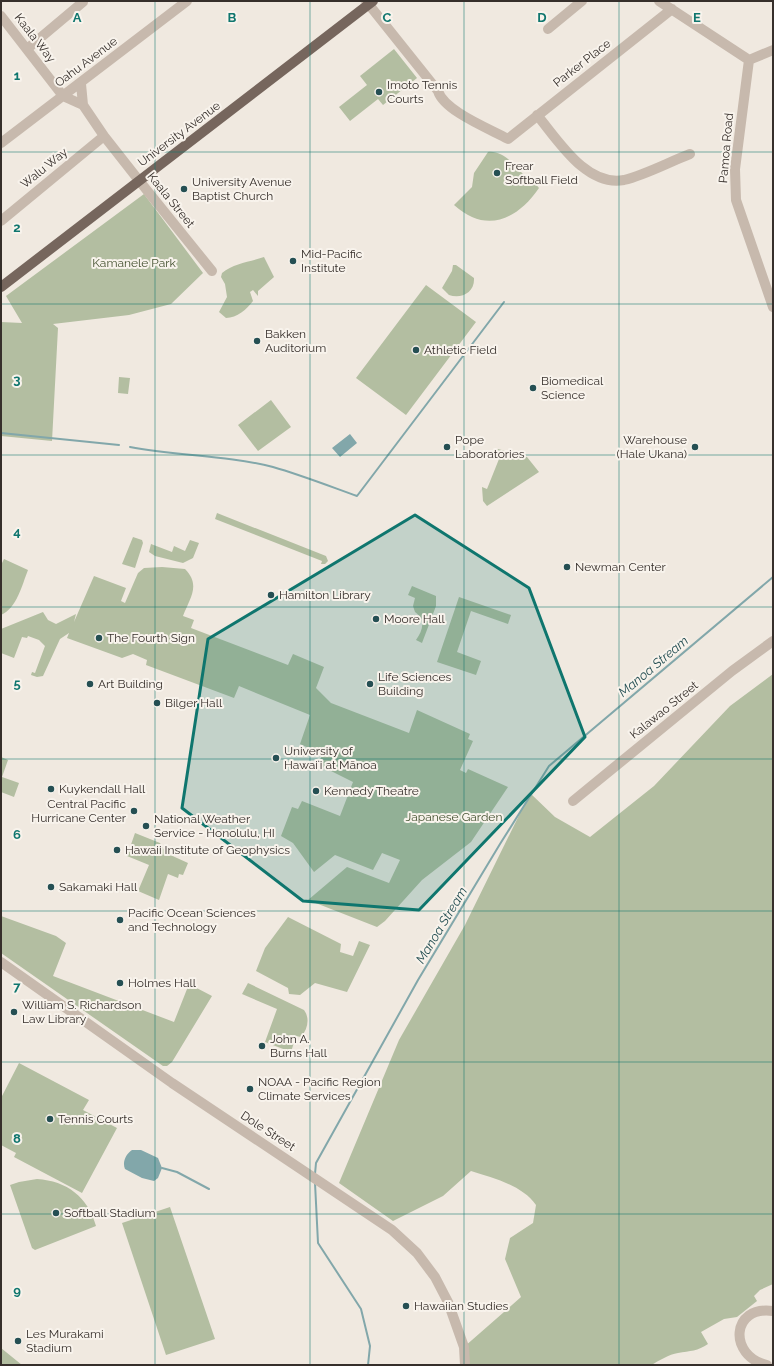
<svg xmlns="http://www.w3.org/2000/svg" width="774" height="1366" viewBox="0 0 774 1366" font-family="Raleway,sans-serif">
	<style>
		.green { fill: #b3bea1 }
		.water { fill: #82a7aa }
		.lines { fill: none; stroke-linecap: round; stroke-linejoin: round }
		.stream { stroke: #82a7aa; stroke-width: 2 }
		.minor { stroke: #c7b9ad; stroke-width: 10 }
		.major { stroke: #76665d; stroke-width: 10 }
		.marked { fill: #0f766e; fill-opacity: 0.2; stroke: #0f766e; stroke-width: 3; stroke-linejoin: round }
		.grid { fill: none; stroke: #0f766e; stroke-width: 1; stroke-opacity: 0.55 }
		.poi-dot { fill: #254f53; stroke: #f8f3ec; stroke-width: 1.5 }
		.labels { text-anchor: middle; stroke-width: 4; stroke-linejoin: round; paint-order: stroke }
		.street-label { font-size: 12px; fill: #362f2b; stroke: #f8f3ec }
		.poi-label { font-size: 12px; fill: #362f2b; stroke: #f8f3ec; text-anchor: start }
		.park-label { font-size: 12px; fill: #455231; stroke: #f8f3ec }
		.water-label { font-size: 13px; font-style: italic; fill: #254f53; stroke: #f8f3ec }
		.grid-label { font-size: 13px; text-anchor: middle; font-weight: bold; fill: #0f766e; stroke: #f8f3ec; stroke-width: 4; stroke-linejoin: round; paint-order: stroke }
	</style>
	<rect width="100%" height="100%" fill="#f0e9e0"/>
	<path class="green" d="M394,49l23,29 -34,27 -5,-6 -28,22 -11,-14 28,-22 -7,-9z
		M488,152c17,-2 31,18 41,29l5,1 5,6c-22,32 -53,46 -85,17l18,-18 2,-14z
		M144,194l59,79 -32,31 -42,11 -76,9 5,4 -6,113 -51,-5v-114l21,1 -16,-27z
		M264,257l10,20 -16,14v5l-5,-6 -3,2 3,9c-6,8 -16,17 -27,17l-7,-6 8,-15 -2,-13 -4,-7 1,-4c12,-10 28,-11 42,-16z
		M453,265h3l18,13c1,15 -13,21 -25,17l-7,-7 10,-17z
		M426,285l50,37 -70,93 -50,-37z
		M119,377l11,1 -2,16 -10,-1z
		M271,400l20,27 -33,24 -20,-26z
		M498,449l29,8 12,15 -52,34 -4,-5 -1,-14 5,2 14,-35 -5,-3z
		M217,513l109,43 2,5 -3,3h-4l1,-3 -107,-42z
		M133,537l9,3 1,3 -8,25 -13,-4z
		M190,540l9,3 -6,15 -10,5 -28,-7 -6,-4 2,-8 21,8 2,-6 11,5z
		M4,559l24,11c-6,15 -11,38 -27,45v-50z
		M162,567l23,2c16,16 5,29 -2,47l11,4 -3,8 97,37 5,-11 31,13 -8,21 15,15 78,30 8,-23 53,24 -2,5 5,2 -13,29 6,3 2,-4 40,18 -37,55 -49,38 -37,41 -8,6 -69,-27 39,-33 42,16 11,-23 -18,-7 -9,17 -38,-15 -21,17 -21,-29 -12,-7 11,-29 6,2 4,-8 38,15 13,-34 -34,-17 3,-11 -22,-10 10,-29 -71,-29 -5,12 -88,-33 1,-5 -14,-6 -11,4 -55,-20 2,-5 -9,6 -17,37 -6,1 -6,-2 1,-3 3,1 10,-27 -6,-6 -11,-4 -1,2 -5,-1 -8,21 -13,-5v-24l42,-17 5,8 8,4 20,-10 -2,8 20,-46 32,12 -5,13 4,2 13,-30 6,-5z
		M412,586l24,10v10l-14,37 -6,-3c7,-10 10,-20 -1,-28l-2,-6 2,-8 -7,-3z
		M459,597l52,18 -3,9 -37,-13 -14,41 24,9 -5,14 -39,-13z
		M773,674v610l-13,6 -6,6 3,5 -20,16 -13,2 -23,13 7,12c-10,7 -18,7 -30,9 -9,1 -19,8 -27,12h-186l-1,-18 57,-50 -16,-38 5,-21 23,-15 3,-18c-14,-20 -43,-27 -65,-34l-28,25 -50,25 -54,-38 60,-143 66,-115 65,-132 25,24 35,20 64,-51 76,-80z
		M1,757l7,3 -6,17 17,6 -5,14 -13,-5z
		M135,833l25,10 6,10 22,10 -5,12 -4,-1 -1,4 -10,-4 -9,26 -21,-9 11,-26 -22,-9z
		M1,916l55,20 10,7 -13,33 121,46 15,-38 23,12 -40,66 -5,4h-4l-162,-113z
		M288,917l53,27 -1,8 13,4 6,-15 11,4 -23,47 -32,-9 -15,12 -11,-1 -1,-6 -32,-17 9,-23z
		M248,983l56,27c6,8 4,19 -3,27l-5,-1 -5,16 -26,-10 12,-33 -35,-15z
		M19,1063l70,37 -6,10 34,18 -35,65 -68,-36 2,-4 -15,-8v-47z
		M37,1179c30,2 51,18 59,47l-61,24 -3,-2 -22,-63 9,-3z
		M170,1207l45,132 -49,16 -44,-132z
		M1,1348l21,17h-21z"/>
	<path class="water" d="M350,434l7,9 -17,14 -8,-9z
		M132,1150h9l17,8 4,10 -4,10 -4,3 -12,-3 -17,-9c-3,-7 1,-15 7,-19z"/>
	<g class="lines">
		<path class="stream" d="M1,433l118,12
			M130,447c47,9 96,8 143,20 28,8 56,19 84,29l147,-194
			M162,1168l15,4 32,17
			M315,1174l1,-11 102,-183 82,-136 49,-78 224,-189
			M315,1183l3,60 43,66 9,37 -2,19"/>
		<path class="minor" d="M366,1l72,90c6,20 52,38 70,48l164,-130
			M659,1l90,59
			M1,16l62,80 20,9 21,31 33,42 75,93
			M548,29l34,-28
			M27,49l56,-47
			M773,50l-24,10 -14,109 1,31 37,107
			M81,84l2,21
			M537,115c21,25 49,72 87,65 21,-5 45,-18 66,-26
			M1,143l186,-142
			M1,221l103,-85
			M573,801l159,-130 41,-30
			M1,962l171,121 220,147 25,23 18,24 13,25 16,45 1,18
			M767,1365c-39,-9 -36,-60 6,-54"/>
		<path class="major" d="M1,287l372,-286"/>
	</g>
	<path class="marked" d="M415,515l114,73 56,149 -166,173 -116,-9 -121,-93 26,-169z"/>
	<path class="grid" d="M155,1v1364M310,1v1364M464,1v1364M619,1v1364M1,152h772M1,304h772M1,455h772M1,607h772M1,759h772M1,911h772M1,1062h772M1,1214h772"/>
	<g class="poi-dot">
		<circle cx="379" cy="92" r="4"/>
		<circle cx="497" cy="173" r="4"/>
		<circle cx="184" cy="189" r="4"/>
		<circle cx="293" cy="261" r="4"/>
		<circle cx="257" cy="341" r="4"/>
		<circle cx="416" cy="350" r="4"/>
		<circle cx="533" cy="388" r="4"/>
		<circle cx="447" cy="447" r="4"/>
		<circle cx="695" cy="447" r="4"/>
		<circle cx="567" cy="567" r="4"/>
		<circle cx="271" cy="595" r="4"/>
		<circle cx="376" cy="619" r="4"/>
		<circle cx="99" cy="638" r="4"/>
		<circle cx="90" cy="684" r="4"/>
		<circle cx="370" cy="684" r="4"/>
		<circle cx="157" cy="703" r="4"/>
		<circle cx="276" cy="758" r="4"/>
		<circle cx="51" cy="789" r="4"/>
		<circle cx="316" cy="791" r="4"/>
		<circle cx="134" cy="811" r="4"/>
		<circle cx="146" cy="826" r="4"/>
		<circle cx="117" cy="850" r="4"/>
		<circle cx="51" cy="887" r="4"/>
		<circle cx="120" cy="920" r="4"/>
		<circle cx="120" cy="983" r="4"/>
		<circle cx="14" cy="1012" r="4"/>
		<circle cx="262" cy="1046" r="4"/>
		<circle cx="250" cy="1089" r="4"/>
		<circle cx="50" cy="1119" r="4"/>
		<circle cx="56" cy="1213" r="4"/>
		<circle cx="406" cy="1306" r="4"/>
		<circle cx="18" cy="1341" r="4"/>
	</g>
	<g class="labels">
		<g class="street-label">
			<text transform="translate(35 38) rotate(52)" y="4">Kaala Way</text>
			<text transform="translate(86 62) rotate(-37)" y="4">Oahu Avenue</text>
			<text transform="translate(582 63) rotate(-38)" y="4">Parker Place</text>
			<text transform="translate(179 134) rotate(-37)" y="4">University Avenue</text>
			<text transform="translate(726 148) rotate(-85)" y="4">Pamoa Road</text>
			<text transform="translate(44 168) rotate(-39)" y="4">Walu Way</text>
			<text transform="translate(171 200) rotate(51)" y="4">Kaala Street</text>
			<text transform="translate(664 710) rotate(-39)" y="4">Kalawao Street</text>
			<text transform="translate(268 1131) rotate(33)" y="4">Dole Street</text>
		</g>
		<g class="poi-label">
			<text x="387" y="89">Imoto Tennis<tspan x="387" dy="14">Courts</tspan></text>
			<text x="505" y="170">Frear<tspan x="505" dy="14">Softball Field</tspan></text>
			<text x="192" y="186">University Avenue<tspan x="192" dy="14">Baptist Church</tspan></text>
			<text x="301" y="258">Mid-Pacific<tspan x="301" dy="14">Institute</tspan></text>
			<text x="265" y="338">Bakken<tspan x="265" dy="14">Auditorium</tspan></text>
			<text x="424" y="354">Athletic Field</text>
			<text x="541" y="385">Biomedical<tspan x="541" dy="14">Science</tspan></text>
			<text x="455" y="444">Pope<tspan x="455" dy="14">Laboratories</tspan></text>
			<text x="687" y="444" text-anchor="end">Warehouse<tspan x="687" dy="14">(Hale Ukana)</tspan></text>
			<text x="575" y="571">Newman Center</text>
			<text x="279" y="599">Hamilton Library</text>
			<text x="384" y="623">Moore Hall</text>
			<text x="107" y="642">The Fourth Sign</text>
			<text x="378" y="681">Life Sciences<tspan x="378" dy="14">Building</tspan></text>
			<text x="98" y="688">Art Building</text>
			<text x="165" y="707">Bilger Hall</text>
			<text x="284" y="755">University of<tspan x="284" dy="14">Hawaiʻi at Mānoa</tspan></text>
			<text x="59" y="793">Kuykendall Hall</text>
			<text x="324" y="795">Kennedy Theatre</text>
			<text x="126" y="808" text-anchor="end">Central Pacific<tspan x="126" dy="14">Hurricane Center</tspan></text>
			<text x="154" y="823">National Weather<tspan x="154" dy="14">Service - Honolulu, HI</tspan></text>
			<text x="125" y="854">Hawaii Institute of Geophysics</text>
			<text x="59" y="891">Sakamaki Hall</text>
			<text x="128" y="917">Pacific Ocean Sciences<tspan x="128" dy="14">and Technology</tspan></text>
			<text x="128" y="987">Holmes Hall</text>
			<text x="22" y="1009">William S. Richardson<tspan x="22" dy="14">Law Library</tspan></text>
			<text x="270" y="1043">John A.<tspan x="270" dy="14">Burns Hall</tspan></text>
			<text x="258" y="1086">NOAA - Pacific Region<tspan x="258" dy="14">Climate Services</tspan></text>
			<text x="58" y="1123">Tennis Courts</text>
			<text x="64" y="1217">Softball Stadium</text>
			<text x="414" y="1310">Hawaiian Studies</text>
			<text x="26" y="1338">Les Murakami<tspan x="26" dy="14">Stadium</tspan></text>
		</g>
		<g class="park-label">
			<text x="134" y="267">Kamanele Park</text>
			<text x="454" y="821">Japanese Garden</text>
		</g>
		<g class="water-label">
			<text transform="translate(653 666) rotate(-40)" y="5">Manoa Stream</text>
			<text transform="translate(441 925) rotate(-59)" y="5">Manoa Stream</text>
		</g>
	</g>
	<g class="grid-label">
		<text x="77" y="22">A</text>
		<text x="232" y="22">B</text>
		<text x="387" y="22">C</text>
		<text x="542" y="22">D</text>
		<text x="697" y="22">E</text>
		<text x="17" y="80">1</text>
		<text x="17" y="232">2</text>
		<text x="17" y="384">3</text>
		<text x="17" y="536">4</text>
		<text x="17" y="688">5</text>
		<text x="17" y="839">6</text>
		<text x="17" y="991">7</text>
		<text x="17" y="1143">8</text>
		<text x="17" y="1295">9</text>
	</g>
	<rect width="774" height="1366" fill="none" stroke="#362f2b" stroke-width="4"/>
</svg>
